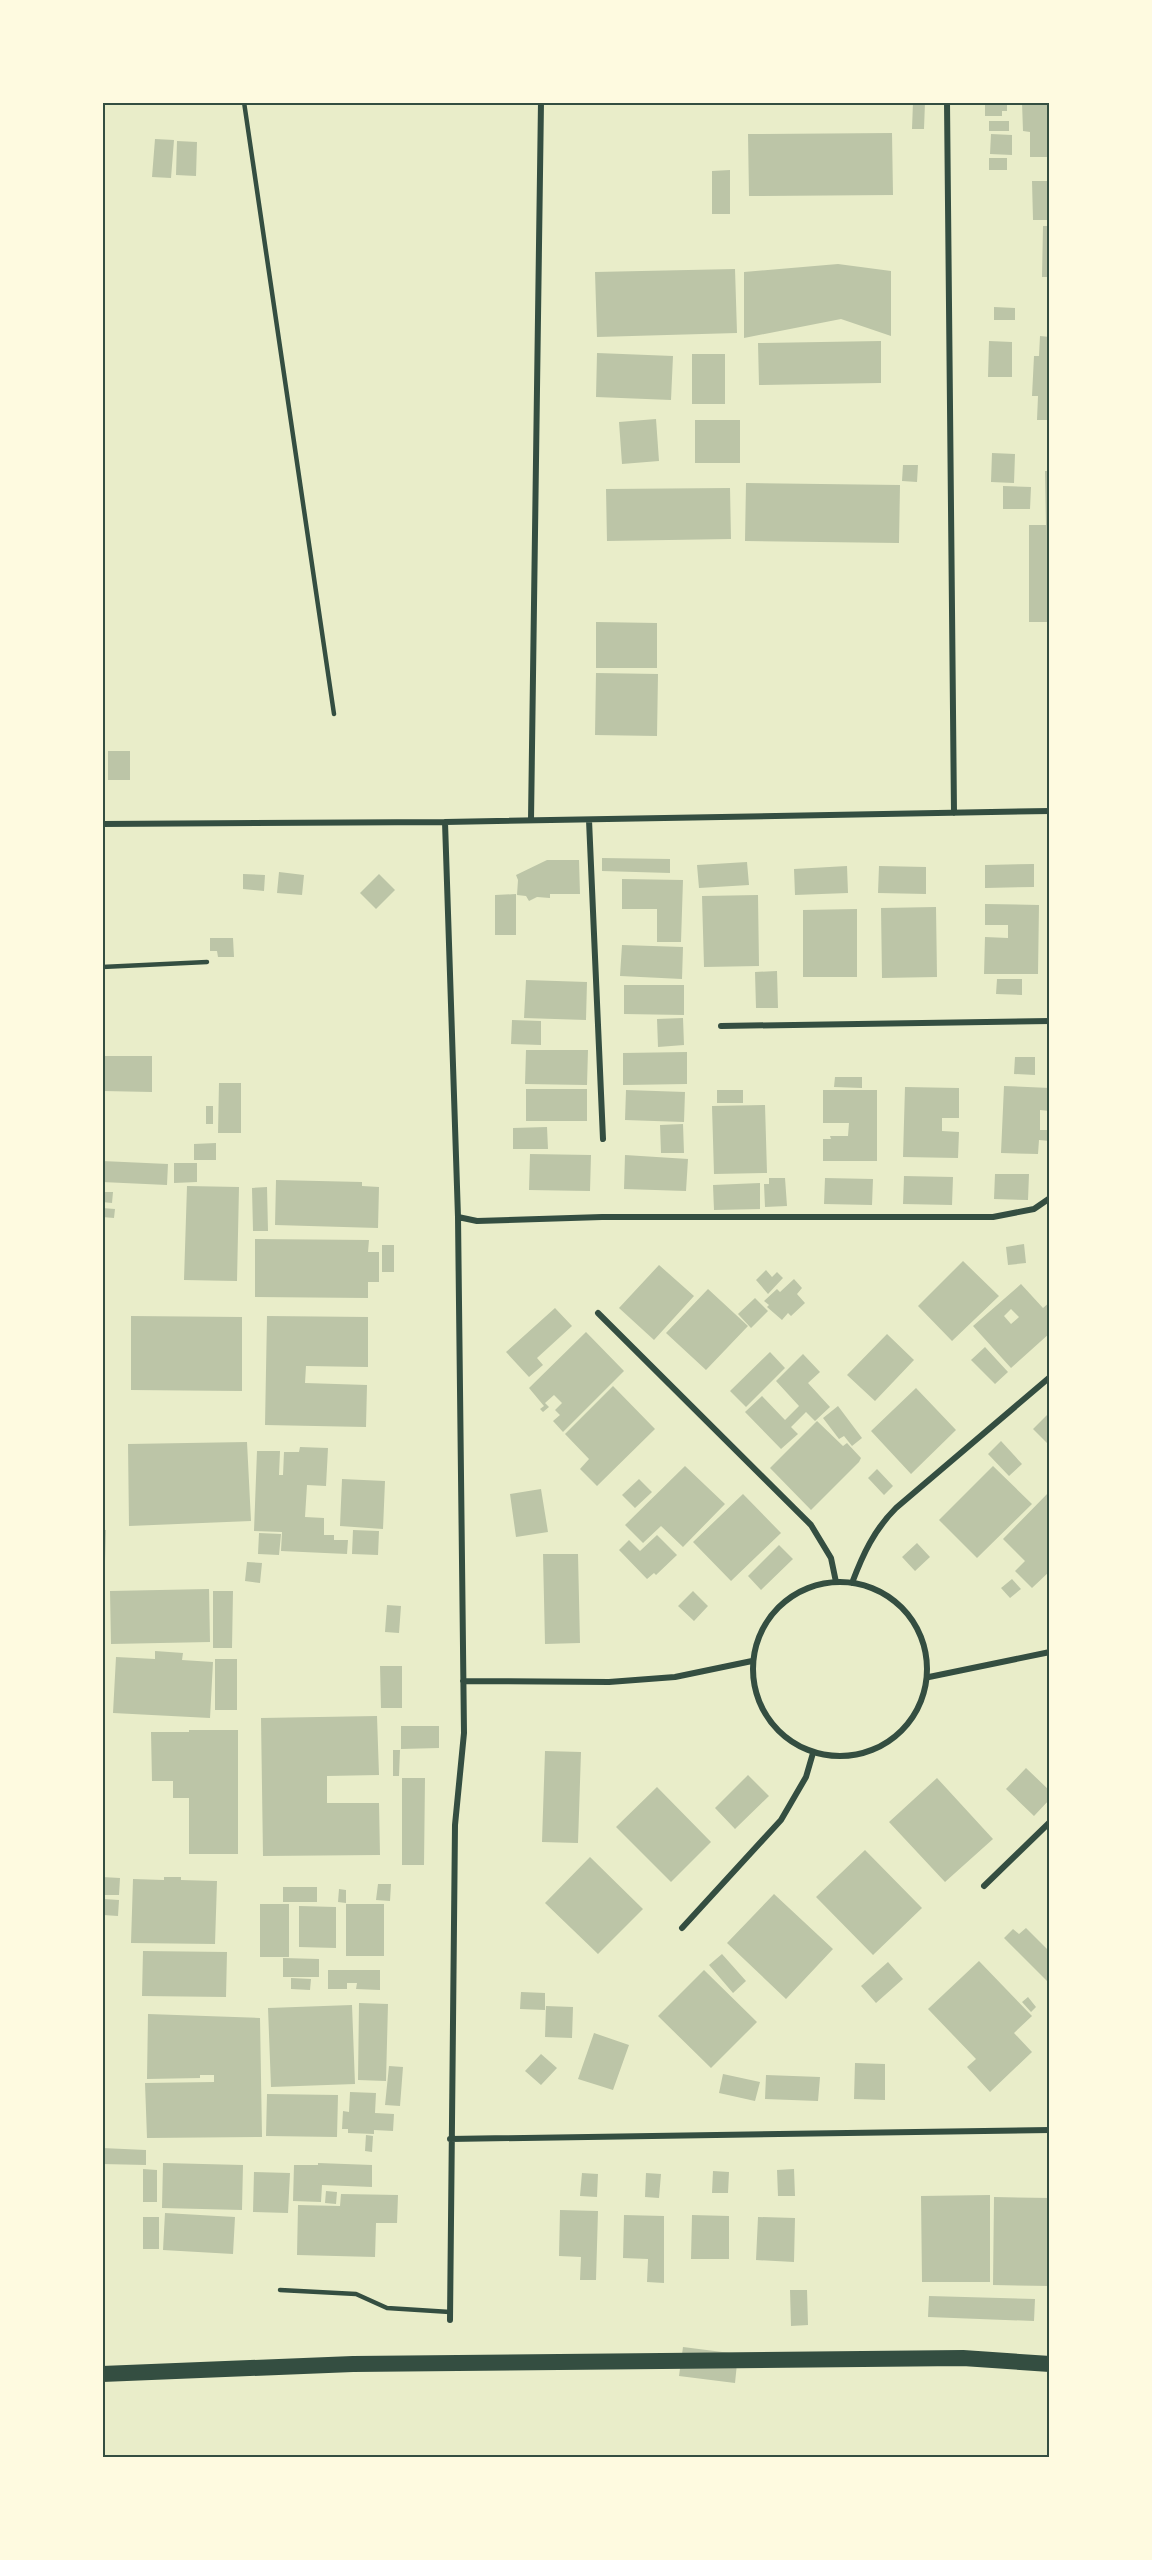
<svg xmlns="http://www.w3.org/2000/svg" width="1152" height="2560" viewBox="0 0 1152 2560" font-family="'PT Sans',sans-serif">
	<style>
		.building { fill: #bcc5a7; fill-rule: evenodd }
		.lines { fill: none; stroke-linecap: round; stroke-linejoin: round }
		.service { stroke: #344e41; stroke-width: 4.5 }
		.minor { stroke: #344e41; stroke-width: 6 }
		.trunk { stroke: #344e41; stroke-width: 16 }
		.neatline { fill: none; stroke: #344e41; stroke-width: 2 }
	</style>
	<rect width="100%" height="100%" fill="#e9edc9"/>
	<path class="building" d="M913,102h12l-1,27h-12z
		M985,102h22v9h-5v5h-17z
		M1022,102h28v55h-20v-25l-7,-1z
		M989,121h20v10h-20z
		M892,133l1,62 -144,1 -1,-62z
		M991,134l21,1v20l-22,-1z
		M155,139l19,1 -3,38 -19,-1z
		M177,141l20,1 -1,34 -20,-1z
		M989,158h18v12h-18z
		M730,170v44h-18v-43z
		M1032,181h18v39h-17z
		M1043,226h7v51h-8z
		M838,264l53,7v65l-50,-17 -97,19v-66z
		M735,269l2,64 -140,4 -2,-65z
		M994,307l21,1v12h-21z
		M1040,336l10,1v83h-13l1,-24h-6l2,-40h5z
		M881,341v42l-122,2 -1,-42z
		M989,341l23,1v35h-24z
		M597,353l76,3 -2,44 -75,-3z
		M692,354h33v50h-33z
		M656,419l3,42 -37,3 -3,-42z
		M695,420h45v43h-45z
		M992,453l23,1 -1,29 -23,-1z
		M903,465h15l-1,17 -15,-1z
		M1045,471h5v151h-21v-97h17z
		M746,483l154,2 -1,58 -154,-2z
		M1003,486l28,1 -1,22h-27z
		M730,488l1,51 -124,2 -1,-52z
		M596,622l61,1v45h-61z
		M596,673l62,1 -1,62 -62,-1z
		M108,751h22v29h-22z
		M602,858l68,1v14l-68,-2z
		M547,860h32l1,34h-30v4l-13,-1 -8,4 -3,-5 -9,-1 1,-15 -2,-5z
		M747,862l2,23 -50,3 -2,-23z
		M1034,864v23l-49,1v-23z
		M847,866l1,27 -53,2 -1,-26z
		M879,866l47,1v27l-48,-1z
		M279,872l25,3 -2,20 -25,-2z
		M243,874l22,1 -1,16 -21,-2z
		M379,874l16,16 -19,19 -16,-16z
		M622,879l61,1 -2,62h-24v-33h-35z
		M516,894v41h-21v-40z
		M758,895l1,71 -55,1 -2,-71z
		M985,904l54,1 -1,69h-54l1,-37 23,1v-13h-23z
		M936,907l1,70 -55,1 -1,-70z
		M857,909v68h-54v-67z
		M210,938h23l1,19h-16l-1,-6h-7z
		M622,945l61,2 -1,32 -62,-3z
		M777,971l1,37h-22l-1,-36z
		M997,979h25v16l-26,-1z
		M526,980l61,2 -1,38 -62,-2z
		M624,985h60v30l-60,-1z
		M683,1018l1,27 -26,2 -1,-28z
		M512,1020l29,1v24l-30,-1z
		M526,1050h62l-1,35 -62,-1z
		M687,1052v32l-64,1v-32z
		M102,1056h50v36l-49,-1z
		M1015,1057h20v18l-21,-1z
		M835,1077h27v11l-28,-1z
		M219,1083h22v50h-23z
		M1004,1086l46,2v23l-10,-1v20h10v11l-11,-1 -1,14 -37,-1z
		M905,1087l54,1v30h-17v13l17,1 -1,26 -55,-1z
		M526,1089h61v32h-61z
		M626,1090l59,2 -1,30 -59,-2z
		M717,1090h26v13h-26z
		M823,1090h54v71h-54v-22h8l-1,-3h18l1,-13h-26z
		M765,1105l2,68 -53,1 -2,-68z
		M206,1106h7v18h-7z
		M683,1124l1,29h-23l-1,-28z
		M547,1127l1,22h-35v-21z
		M216,1143v17h-22v-16z
		M530,1154l61,1 -1,36 -61,-1z
		M625,1155l63,4 -2,32 -62,-2z
		M102,1161l66,3 -1,21 -65,-3z
		M174,1163h23v19l-23,1z
		M995,1174h34l-1,26 -34,-1z
		M904,1176l49,1 -1,28 -49,-1z
		M769,1178h16l2,28 -22,1 -1,-23h5z
		M825,1178l48,1 -1,26 -48,-1z
		M276,1180l86,2v4l17,1 -1,41 -103,-3z
		M760,1183v26l-46,1 -1,-25z
		M187,1186l52,1 -2,94 -53,-1z
		M267,1187l1,44h-15l-1,-43z
		M102,1192h11l-1,11 -10,-1z
		M102,1208l13,1 -1,9 -12,-1z
		M255,1239l114,1 -1,12h11v30h-11v16l-113,-1z
		M1024,1244l2,19 -18,2 -2,-18z
		M382,1245h12v27h-12z
		M963,1261l36,35 -47,45 -34,-35z
		M659,1265l35,31 -40,44 -35,-32z
		M766,1270l6,7 5,-5 6,6 -15,16 -12,-14z
		M794,1279l8,9 -5,6 8,9 -14,13 -3,-3 -6,7 -15,-13 2,-2 -5,-4 13,-12 3,3z
		M1021,1284l22,24 7,-6v31l-39,35 -38,-42zM1011,1309l8,8 -8,7 -7,-8z
		M708,1289l40,37 -42,44 -40,-37z
		M755,1298l13,13 -17,17 -13,-14z
		M555,1308l17,18 -35,32 6,7 -14,12 -23,-25z
		M131,1316l111,1v74l-111,-1z
		M267,1316l101,1v50l-62,-1 -1,17 62,2 -1,42 -101,-2z
		M586,1332l38,39 -61,61 -10,-11 7,-6 -5,-5 7,-7 -8,-8 -9,8 4,4 -6,5 -3,-3 4,-3 -15,-18z
		M887,1334l27,26 -39,41 -28,-26z
		M985,1347l23,25 -13,12 -24,-24z
		M770,1352l15,16 -39,39 -16,-16z
		M803,1354l17,18 -12,11 22,24 -15,14 -9,-9 -15,15 7,7 -17,15 -36,-37 17,-16 23,24 14,-14 -23,-25z
		M613,1386l42,43 -58,57 -17,-17 9,-10 -24,-25z
		M916,1388l40,42 -45,44 -40,-43z
		M838,1406l24,32 -10,8 -8,-10 -5,3 -16,-21z
		M1048,1414l2,1v31l-17,-17z
		M817,1421l26,25 4,-3 14,15 -2,4 -48,48 -41,-42z
		M1001,1441l21,23 -13,12 -21,-22z
		M247,1442l4,79 -122,5 -1,-82z
		M300,1447l28,1 -2,38 -19,-1 -2,32 19,1v17h10v5h14l-1,14 -66,-3 1,-19 -28,-1 3,-80h23l-1,24h4l1,-23h15z
		M685,1466l40,38 -42,43 -22,-21 -18,17 -18,-18z
		M993,1466l39,38 -55,54 -38,-38z
		M877,1469l16,17 -9,9 -16,-17z
		M342,1479l43,2 -2,48 -43,-3z
		M639,1479l13,13 -17,16 -13,-13z
		M541,1489l7,43 -32,5 -6,-43z
		M1050,1491v80l-18,17 -17,-17 10,-10 -22,-22z
		M743,1494l38,39 -50,48 -38,-39z
		M102,1530h4l-1,31h-3z
		M353,1530l26,1 -1,24 -26,-1z
		M259,1533l22,1 -2,21 -21,-1z
		M657,1535l20,20 -21,20 -2,-2 -7,6 -28,-29 10,-10 11,11z
		M917,1543l13,14 -15,14 -13,-14z
		M779,1545l14,14 -32,31 -13,-14z
		M543,1554h35l2,89 -35,1z
		M247,1562l15,1 -2,20 -15,-2z
		M1012,1579l9,10 -11,9 -9,-10z
		M209,1589l1,53 -99,2 -1,-53z
		M213,1591h20l-1,57h-19z
		M693,1591l15,15 -14,15 -16,-15z
		M387,1605l14,1 -2,27 -14,-1z
		M155,1651l28,2 -1,7 31,2 -3,56 -97,-5 3,-56 39,2z
		M215,1659h22v51h-22z
		M380,1666h22v42h-21z
		M377,1716l2,59 -52,1v27h52l1,52 -117,1 -2,-138z
		M401,1726h38v22l-38,1z
		M189,1730h49v124h-49v-56h-16v-17h-21l-1,-49h38z
		M393,1750h7l-1,26h-6z
		M545,1751l36,1 -3,91 -36,-1z
		M1026,1768l24,23v8l-16,17 -28,-27z
		M748,1775l21,21 -34,33 -20,-21z
		M402,1778h23l-1,87h-22z
		M937,1778l56,61 -48,43 -56,-60z
		M657,1787l54,55 -40,40 -55,-55z
		M865,1850l57,58 -49,47 -57,-58z
		M590,1857l53,52 -45,45 -53,-51z
		M102,1877l18,1 -1,17h-17z
		M164,1877h17v3l36,1 -2,63 -84,-1 2,-64 31,1z
		M378,1884h13l-1,17 -14,-1z
		M283,1887h34v15h-34z
		M339,1889l7,1v13l-8,-1z
		M774,1894l59,55 -47,50 -59,-56z
		M104,1899l15,1 -1,16 -15,-1z
		M260,1904h29v53h-29z
		M346,1904h38v52h-38z
		M299,1906l37,1v41l-37,-1z
		M1026,1928l24,24v32l-46,-46 9,-9 6,5z
		M143,1951l84,1 -1,45 -84,-1z
		M722,1954l24,27 -13,12 -24,-28z
		M283,1958l36,1v18h-36z
		M979,1961l53,55 -18,17 18,19 -42,40 -23,-25 9,-8 -48,-50z
		M888,1962l15,17 -27,24 -15,-17z
		M328,1970h52v20l-24,-1 1,-6h-10v6h-19z
		M704,1970l53,52 -46,46 -53,-52z
		M291,1978l20,1 -1,11 -19,-1z
		M521,1992l24,1v17l-25,-1z
		M1028,1997l8,10 -5,5 -9,-10z
		M359,2003l29,1 -2,77 -28,-1z
		M352,2005l3,79 -84,3 -3,-79z
		M546,2006l27,1 -1,31 -27,-1z
		M148,2014l112,4 2,119 -115,1 -2,-55 69,-1v-7h-14v3l-53,1z
		M594,2033l35,12 -16,45 -35,-11z
		M541,2054l16,14 -16,17 -16,-14z
		M855,2063l30,1v36l-31,-1z
		M389,2066l14,1 -3,39 -15,-1z
		M723,2074l37,8 -5,19 -36,-8z
		M766,2075l54,2 -2,24 -53,-2z
		M350,2092l26,1 -1,20 19,1 -1,17 -19,-1v4l-26,-1v-4h-6l1,-18 6,1z
		M267,2094l71,1 -1,42 -71,-1z
		M366,2135l7,1 -1,16 -7,-1z
		M102,2148l44,2v15l-44,-1z
		M163,2163l80,2 -1,45 -80,-2z
		M318,2163l54,2v22l-50,-2 -1,17 -28,-1 1,-36h24z
		M143,2169l14,1v32h-14z
		M794,2169l1,27h-17l-1,-26z
		M713,2171l16,1 -1,21h-16z
		M254,2172l36,1 -2,40 -35,-1z
		M582,2173l16,1 -1,23 -17,-1z
		M646,2173l15,1 -2,24 -14,-1z
		M326,2191l11,1 -1,12 -11,-1z
		M341,2194l57,1 -1,28h-21l-1,34 -78,-2 1,-50 42,1z
		M990,2195v87h-68l-1,-86z
		M994,2197l56,1v88l-57,-1z
		M560,2210l38,1 -2,69h-16l1,-23 -22,-1z
		M165,2213l70,4 -2,37 -70,-4z
		M624,2215l40,1v67l-17,-1 1,-23 -25,-1z
		M692,2215l37,1v43h-38z
		M143,2217h16v32h-16z
		M758,2217l37,1 -1,44 -38,-2z
		M790,2290h17l1,35 -17,1z
		M929,2296l106,3 -1,22 -106,-4z
		M683,2347l55,7 -3,29 -56,-7z"/>
	<g class="lines">
		<path class="service" d="M244,102l90,612
			M102,967l105,-5
			M280,2290l76,4 31,14 63,4"/>
		<path class="minor" d="M947,102l7,711
			M531,820l10,-718
			M589,820l14,319
			M445,822l13,395 6,516 -9,92 -5,495
			M102,824l343,-2 605,-11
			M721,1026l329,-5
			M458,1217l19,4 125,-4h391l41,-8 16,-11
			M598,1313l213,212 20,33 5,24
			M753 1669a87 87 0 1 1 174 0a87 87 0 1 1-174 0Z
			M852,1583c11,-29 22,-53 44,-75l154,-131
			M929,1677l121,-25
			M463,1681l146,1 66,-5 77,-16
			M984,1886l66,-64
			M682,1928l99,-108 25,-43 7,-24
			M450,2139l600,-9"/>
		<path class="trunk" d="M102,2374l251,-10 610,-6 87,6"/>
	</g>
	<rect width="1152" height="2560" fill="none" stroke="#fefae0" stroke-width="207"/>
	<rect x="104" y="104" width="944" height="2352" class="neatline"/>
</svg>
